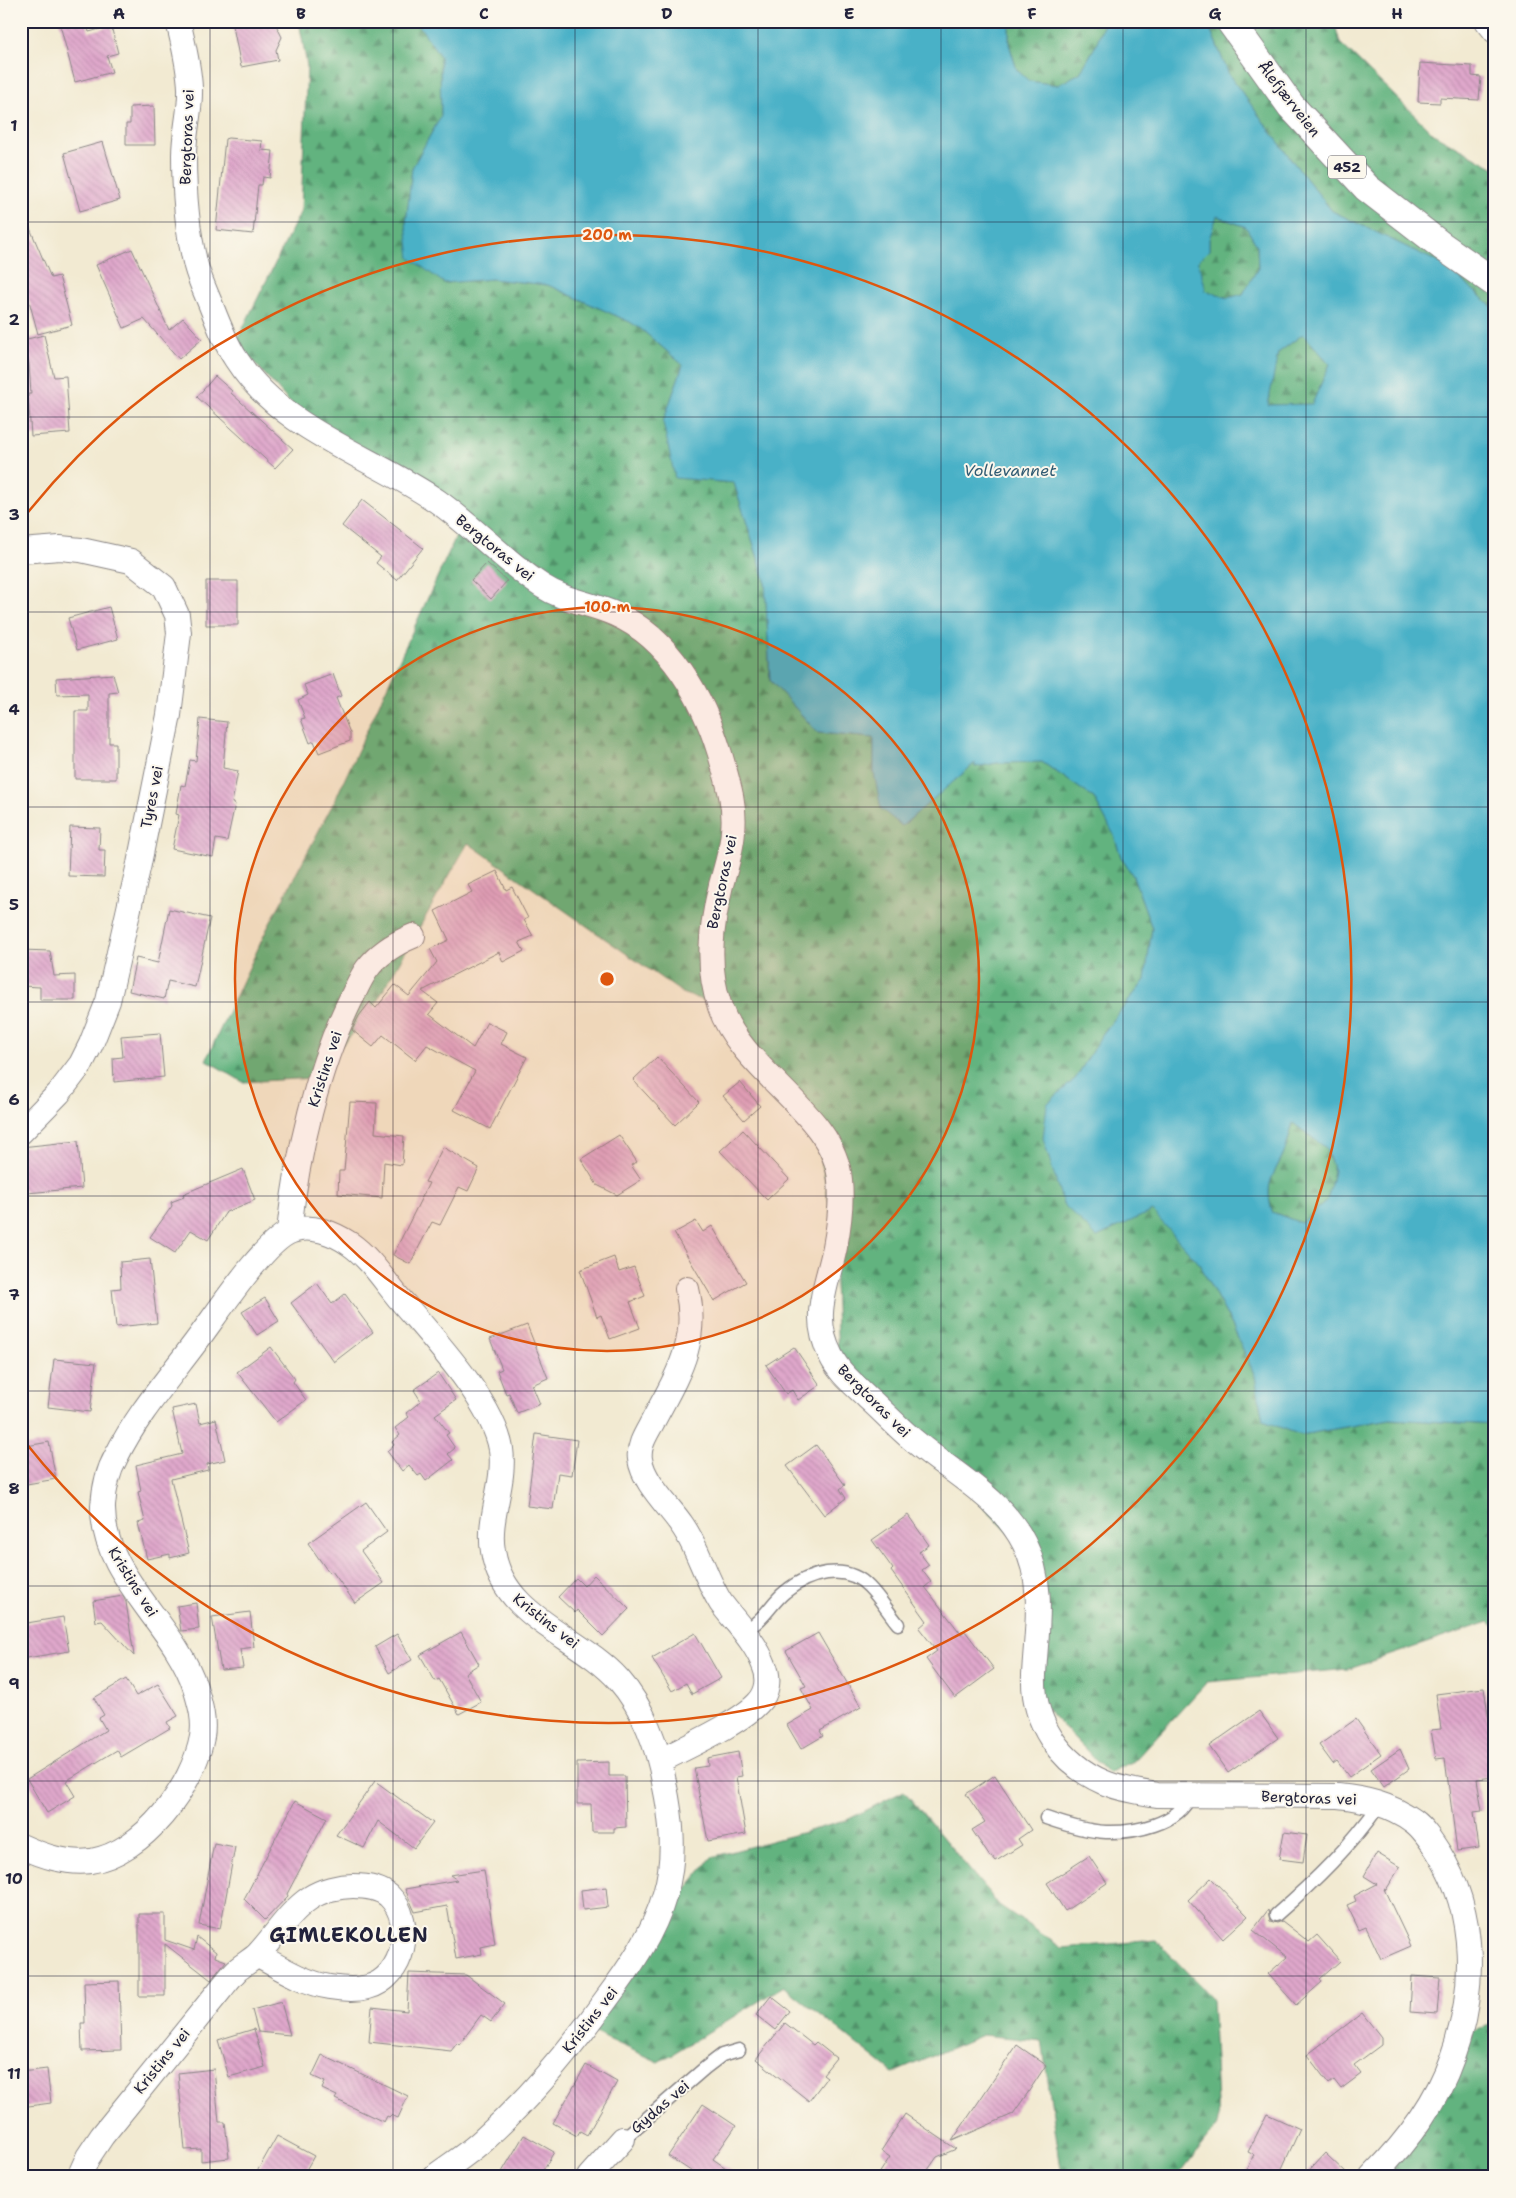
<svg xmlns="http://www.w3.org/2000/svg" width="1516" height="2198" viewBox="0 0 1516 2198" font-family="'Shantell Sans',sans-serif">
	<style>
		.forest { fill: url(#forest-firs); stroke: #426a5d }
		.water { fill: #48b1c7; stroke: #356a81; fill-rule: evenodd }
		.building { fill: url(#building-back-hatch) }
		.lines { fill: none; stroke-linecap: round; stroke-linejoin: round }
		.lane-casing { stroke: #8a8686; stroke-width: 15 }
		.street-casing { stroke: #8a8686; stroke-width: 26 }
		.primary-casing { stroke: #8a8686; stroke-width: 30 }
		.lane { stroke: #fff; stroke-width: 12 }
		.street { stroke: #fff; stroke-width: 24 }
		.primary { stroke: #fff; stroke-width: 28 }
		.grid { fill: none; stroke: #22223b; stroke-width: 1; stroke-opacity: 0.55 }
		.ring { fill: none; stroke: #de560e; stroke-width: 2.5 }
		.labels { text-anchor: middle; stroke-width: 4; stroke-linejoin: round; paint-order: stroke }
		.shield { fill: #fbf7ec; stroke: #636270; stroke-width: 1 }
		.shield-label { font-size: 14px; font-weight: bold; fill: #22223b }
		.street-label { font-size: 15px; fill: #22223b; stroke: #fbf7ec }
		.water-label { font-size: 16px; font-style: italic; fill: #315b73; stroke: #fbf7ec }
		.district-label { font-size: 20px; font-weight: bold; letter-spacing: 1px; fill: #22223b; stroke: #fbf7ec }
		.centre { fill: #de560e; stroke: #fbf7ec; stroke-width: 2.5 }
		.ring-label { font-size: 15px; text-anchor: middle; font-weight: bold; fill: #de560e; stroke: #fbf7ec; stroke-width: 4; stroke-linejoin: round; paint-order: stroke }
		.neatline { fill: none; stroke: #22223b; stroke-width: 2 }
		.grid-label { font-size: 16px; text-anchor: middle; font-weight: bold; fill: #22223b }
	</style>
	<defs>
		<pattern id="forest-firs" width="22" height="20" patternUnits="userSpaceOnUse" patternTransform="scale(1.25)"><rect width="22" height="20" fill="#62b37f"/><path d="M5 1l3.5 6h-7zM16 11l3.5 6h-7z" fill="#509169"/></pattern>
		<pattern id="building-back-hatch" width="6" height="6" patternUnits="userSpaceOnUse" patternTransform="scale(1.25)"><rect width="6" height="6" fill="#dfa7cb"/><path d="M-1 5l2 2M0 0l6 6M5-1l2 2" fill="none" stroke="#bf8faf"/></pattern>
	</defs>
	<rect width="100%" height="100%" fill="#fbf7ec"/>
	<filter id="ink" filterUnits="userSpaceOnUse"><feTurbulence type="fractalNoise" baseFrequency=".02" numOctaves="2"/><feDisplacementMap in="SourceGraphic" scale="10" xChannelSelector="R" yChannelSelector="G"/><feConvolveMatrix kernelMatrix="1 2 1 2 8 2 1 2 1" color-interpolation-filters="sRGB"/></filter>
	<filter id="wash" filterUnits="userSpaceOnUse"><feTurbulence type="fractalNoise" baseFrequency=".0096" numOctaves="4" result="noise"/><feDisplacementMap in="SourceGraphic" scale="20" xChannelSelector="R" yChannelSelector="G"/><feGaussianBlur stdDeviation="1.12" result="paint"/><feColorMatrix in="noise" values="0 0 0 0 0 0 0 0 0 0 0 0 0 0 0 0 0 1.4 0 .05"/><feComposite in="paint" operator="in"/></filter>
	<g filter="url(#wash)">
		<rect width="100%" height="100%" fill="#f2ead2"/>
		<path class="forest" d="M299,21h117l24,35 1,60 -29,52 -6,56 38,59 48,-4 56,6 82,37 11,7 42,36 -20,57 71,61 31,97 5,100 48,53 56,5v35l28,53 73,-63v4l22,-4 45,-1 52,36 20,37 7,22 12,19 19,52 -7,52 -44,56 -25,42 -29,26 50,133 55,-27 46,52 34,63 23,51 8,45 38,14 89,-16 105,6v202l-6,-5 -140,47 -142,13 -73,79 -26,12 -71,-74 -10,-148 -189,-191 -5,-134 -20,-111 -95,-110 -34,-11 -216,-151 -96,167 -58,68 -71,4 -37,-22 61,-131 69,-131 122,-266 -23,-44 -127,-65 -72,-81 65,-131 6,-145z
			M1009,21h96l-10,26 -15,26 -22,12 -30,-4 -11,-11 -8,-26z
			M1207,21h127l6,22 95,92 60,33v141l-51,-44 -112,-54 -38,-48 -65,-88z
			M1216,216l30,11 11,19 1,22 -15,26 -14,4 -23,-7 -8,-30 11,-11v-11z
			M1303,334l27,30 -18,41h-45l11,-52z
			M1293,1123l33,25 8,23 -7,30 -26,22 -29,-11c-8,-33 2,-35 13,-62 4,-9 5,-18 8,-27z
			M904,1791l95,114 63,43 94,-8 56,58 6,127 -40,52 -116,-2 -20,-134 -60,-6 -89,38 -109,-87 -125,76 -73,-33 81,-117 45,-55 133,-36z
			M1495,2024v153h-131l25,-25 77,-120z"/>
		<path class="water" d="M416,21h593v23l8,26 12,11 29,4 22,-12 15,-26 10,-26h102l22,54 65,88 38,48 112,54 51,44v1116l-105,-6 -89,16 -38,-14 -8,-45 -23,-51 -34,-63 -46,-51 -55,26 -34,-33 -20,-66 4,-34 29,-26 25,-42 44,-56 7,-52 -19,-52 -12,-19 -7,-22 -20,-37 -52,-36 -45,1 -22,4v-4l-73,63 -21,-17 -7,-36v-35l-56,-5 -48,-53 -5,-100 -31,-97 -59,-5 -12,-56 20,-57 -42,-36 -11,-7 -82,-37 -56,-6 -48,4 -34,-25 -4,-34 6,-56 29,-52 -1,-60zM1217,216l29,11 11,19 1,22 -15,26 -15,4 -22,-7 -8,-30 11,-11v-11zM1303,334l27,30 -18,40 -44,1 10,-52zM1293,1123l33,25 8,23 -7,30 -26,22 -29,-11c-8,-32 2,-35 13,-62 4,-9 5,-19 8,-27z"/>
		<g id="blocks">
			<path class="building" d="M59,21h27l3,11 22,-6 7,27 -11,3 5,16 -37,10z
				M232,21h37l7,4 6,12 -6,13 2,10 -37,7z
				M1420,63l52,3v10l9,1 -2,23 -39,-2v5l-22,-1z
				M154,106l1,39h-29v-21h4v-17z
				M228,138l34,3 -1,9 12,1 -3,27 -7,-1 -1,8h-4l-5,49 -37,-4 9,-91z
				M103,142l17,58 -40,11 -16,-58z
				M21,207l30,71 8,-2 13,49 -34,9 -17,-63z
				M132,249l37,81 14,-12 19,21 -23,20 -35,-40 -20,9 -28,-63z
				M44,335l10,42 12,-1 4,57 -39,3 -3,-42h3l-2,-30 -6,-24z
				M215,376l17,15 -1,2 62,56 -18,19 -78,-71z
				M362,500l61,48 -26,32 -21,-17 5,-6 -39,-31z
				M487,563l20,18 -16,18 -20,-19z
				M206,581h32v44h-32z
				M109,607l9,32 -41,11 -9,-32z
				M113,674l5,18 -9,1v50h7v36h-41v-68h13v-17l-31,1 -1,-17z
				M333,674l8,22 -5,2 14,35v8l-31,12 -5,-12 -4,2 -9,-24 4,-1 -7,-18 10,-5 -4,-10z
				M200,719l27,3 -4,46 15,3 -6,32 3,1 -8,37 -11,-2 -3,18 -41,-8 7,-34 -3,-1 5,-29 4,1 5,-26 6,1z
				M70,827l30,1 -1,22h6l-1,27 -36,-1z
				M497,871l9,19 6,-3 16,31 -4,2 9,16 -14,6 5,9 -21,11 -4,-10 -77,39 16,12 -9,11 44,34 14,-26 20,10 -6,12 26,13 -37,72 -36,-19 21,-39 -48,-26 -12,15 -32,-25 -10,12 -21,-17 7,-14 11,-14 6,6 19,-23 14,11 28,-34 -7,-13 19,-9 -14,-29 37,-19 -4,-7z
				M169,909l41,9 -15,69 -27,-6 -4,18 -35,-8 7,-33 22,5z
				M21,950l29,1 4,25 21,-1v25h-35v-13l-19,-1z
				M160,1033l4,44 -50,5 -1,-24 10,-1 -2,-21z
				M657,1057l42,45 -24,23 -42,-45z
				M740,1082l20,24 -16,14 -21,-24z
				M350,1102l27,1 -2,30 29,3 -2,29 -18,-3 -2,36 -44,-4 1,-23h5z
				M743,1130l46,49 -22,21 -47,-49z
				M619,1135l18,27 -6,3 10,15 -24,15 -20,-10 -16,-26z
				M78,1141l4,47 -55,5 -6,-6v-40z
				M443,1147l36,21 -11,23 -9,-4 -19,38 -8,-3 -22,42 -17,-9 36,-72 -4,-1z
				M243,1169l12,31 -29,12 -18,28 -17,-10 -16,23 -25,-16 22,-31 -1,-4 13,-5 -1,-3z
				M696,1221l7,11 9,-6 34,56 -32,19 -40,-68z
				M614,1257l5,15 15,-5 11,29 -15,6 10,26 -30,11 -9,-24 -4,2 -17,-47z
				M150,1259l7,64 -41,4 -4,-38 9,-1 -1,-26z
				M317,1283l15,21 13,-10 28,38 -39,30 -43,-59z
				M265,1298l14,23 -22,14 -15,-23z
				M527,1325l21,53 -16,7 8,19 -23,9 -8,-20 -3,1 -9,-23 5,-2 -12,-30z
				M271,1347l24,32 -2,3 13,18 -30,22 -39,-50z
				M794,1347l26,38 -22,15 -6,-10 -6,4 -20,-29z
				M54,1359l42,4 -6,49 -42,-5z
				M438,1373l18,27 -21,15 14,18 -3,2 9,13 -7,6 5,6 -27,21 -5,-7 -3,2 -9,-11 -7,6 -15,-20 7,-6 -2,-3 8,-7 -5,-7 14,-11 -3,-4 15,-12 -7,-11z
				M196,1404l4,19 16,-4 9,41 -18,4 1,6 -37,9 18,74 -19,5v-4l-23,5 -9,-36 7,-2 -7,-29 3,-1 -5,-26 46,-11 -10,-45z
				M536,1434l41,6 -5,35 -14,-2 -5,36 -26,-3z
				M49,1442l7,37 -35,6v-38z
				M816,1445l29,40 -5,4 6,9 -22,17 -37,-49z
				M366,1502l21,30 -26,19 23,32 -29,20 -23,-32 -3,2 -21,-30z
				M908,1515l21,30 -10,7 10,13 -7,5 9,12 -6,5 36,47 4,-3 29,38 -39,29 -29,-39 11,-8 -18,-23 8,-7 -36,-50 2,-2 -21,-29z
				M594,1575l35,34 -26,27 -26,-26 -2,3 -17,-16 18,-19 8,8z
				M123,1596l3,6 8,54 -32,-35 -6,1 -3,-21z
				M196,1603l3,26 -18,2 -4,-25z
				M250,1612l4,35 -14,2 3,19 -22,2 -9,-53z
				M63,1617l6,34 -48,8v-35z
				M461,1632l18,32 -14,9 16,29 -22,12 -20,-35 -4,2 -15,-26z
				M695,1633l26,45 -29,16 -6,-11 -14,8 -20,-33z
				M818,1633l43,74 -41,24 3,5 -22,13 -14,-24 26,-15 -12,-22 5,-2 -20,-35z
				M397,1634l15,26 -23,13 -14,-26z
				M126,1679l10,17 22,-12 20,32 -11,6 3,6 -49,29 -4,-7 -51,31 9,15 -28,17 -20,-34 79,-49 -7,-12 5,-3 -10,-17z
				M1484,1688l11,71v18l-18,2 5,32 -8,1 5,36 -22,3 -12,-93 -9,1 -5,-29 10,-1 -5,-35z
				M1259,1711l19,27 -50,35 -19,-27z
				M1356,1719l25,35 -32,23 -12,-16 -4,3 -14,-19z
				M1400,1749l9,20 -25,18 -13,-18z
				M738,1752l4,24 -6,1 10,57 -38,7 -14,-73 14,-2 -1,-8z
				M609,1762v14h16l1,51 -12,1v4h-22l-1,-28h-14v-41z
				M995,1775l36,55 -13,9 4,6 -26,16 -4,-5 -2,1 -18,-27 13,-8 -19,-28z
				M375,1781l58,42 -19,25 -36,-27 -14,27 -28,-13z
				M295,1801l32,17 -40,76 1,2 -23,24 -21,-21z
				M1284,1832l23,3 -4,27 -24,-3z
				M214,1843l21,4 -15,82 -21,-4z
				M1377,1853l23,14 -14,23 -2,-1 27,57 -30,13 -15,-32 -7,3 -12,-25 9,-4 -2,-5 23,-12 -13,-8z
				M1089,1856l18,27 -42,28 -18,-28z
				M484,1870l11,74 -14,3 1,7 -26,5 -9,-53 -32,6 -10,-23 52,-9 -7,-5z
				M1211,1878l37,38 -25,23 -35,-39z
				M606,1887l2,20 -25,3 -2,-20z
				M1268,1910l2,11 7,2 5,-2 27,21 8,-7 23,26 -20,18 2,3 -26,23 -28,-31 19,-17 -34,-27z
				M139,1914h26v26l29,10 3,-13 19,15 -1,5 11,4 -15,19 -46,-36v52h-26z
				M409,1973l57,2 39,29 -14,18 -10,-7 -22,30 -2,-2 -6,8 -82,-9 3,-35 35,4z
				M1412,1976l28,2 -3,36 -27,-2z
				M119,1981l2,69 -39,1 -1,-28h4l-1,-41z
				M771,1996l19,15 -15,19 -19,-15z
				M281,2002l9,33 -32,-3 -6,-22z
				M1362,2013l19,24v8l-27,20 7,9 -20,15 -7,-9 -5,4 -22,-29z
				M785,2023l28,22 3,-3 20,16 -13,16 4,3 -18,24 -53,-42z
				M254,2029l11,38 -36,10 -11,-37z
				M1017,2045l29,20 -19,29 -14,20 -61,27z
				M322,2055l86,41 -10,22 -7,-3 -2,2 -2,-1 -3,6 -49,-23 2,-3 -15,-7 3,-7 -13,-6z
				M586,2065l31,17 -30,53 -7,-4 -3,5 -24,-13z
				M47,2069l4,34 -30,4v-35z
				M214,2069l5,53h6l4,36 -28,3v-12l-16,1 -7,-77z
				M703,2104l33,22 -23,33 26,18h-39l-32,-21z
				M905,2114l51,35 -19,8 -14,20h-46l13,-20 -9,-6z
				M1267,2114l33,15 -22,48h-34l10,-22 -6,-3z
				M524,2135l30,17 -15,25h-40z
				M277,2136l37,20 -12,21h-48z
				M1325,2153l25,24h-47z"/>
		</g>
	</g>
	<g filter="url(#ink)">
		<use href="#blocks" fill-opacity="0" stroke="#8a8686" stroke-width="1"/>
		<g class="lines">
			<g class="lane-casing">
				<path id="lane" d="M744,1632c6,-5 13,-9 18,-15 8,-8 14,-18 23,-25 23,-19 61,-30 84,-5 11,11 19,25 29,37
					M1046,1818c20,7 40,13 60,14 28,1 73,-8 84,-36
					M1276,1915c39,-34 75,-69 104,-111
					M623,2139l82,-71 17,-13 17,-5"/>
			</g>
			<g class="street-casing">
				<path id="street" d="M178,21c5,22 11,44 12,67 1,22 -6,44 -6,67 0,37 3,75 12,111 4,15 11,29 16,42 7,18 14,36 24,51 45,71 135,97 201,142 37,26 67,60 105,85 23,15 48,17 73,28 55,24 88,84 105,140 7,25 16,50 13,77 -1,18 -7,36 -12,54 -10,41 -15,82 -1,122 22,65 115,107 120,173 2,21 -1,46 -5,67 -8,40 -25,69 -4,109 8,17 24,29 37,42 17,15 32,32 50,46 36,30 84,55 106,99 22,43 12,87 10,132 -2,47 26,88 69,107 16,7 36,10 54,13l181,1c27,3 52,8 75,25 10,7 19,21 26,32 38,61 37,138 13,205 -16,46 -46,85 -80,119
					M1487,21l8,10
					M21,551l39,-3 21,2 50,11 33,26 13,28 2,18 -10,82 -30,149 -31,137 -17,43 -10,20 -22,29 -38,39
					M289,1231c8,-76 28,-163 62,-232 5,-10 10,-22 16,-30 12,-16 29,-26 46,-33
					M660,1761c26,-14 80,-38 98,-58 10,-10 12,-25 6,-38 -9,-24 -28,-42 -43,-62 -16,-25 -22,-54 -39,-78 -13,-19 -39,-43 -42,-66 -2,-13 6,-25 12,-36 24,-46 48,-80 35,-134
					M21,1846c22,10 45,18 70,15 52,-8 102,-74 111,-124 3,-18 -2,-33 -7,-50 -20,-63 -94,-112 -92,-181 1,-16 5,-35 13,-49 21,-43 54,-80 82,-118 19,-25 67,-99 94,-108 19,-7 42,2 58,13 19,13 34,36 48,53 32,38 95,104 103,152 5,35 -14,69 -8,102 10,67 86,84 126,129 24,27 39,67 45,102 8,37 12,75 1,112 -11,39 -36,75 -60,107 -36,50 -76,98 -122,139 -15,14 -33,25 -49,37
					M79,2177l9,-20 14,-21 118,-146c5,-6 11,-14 17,-20 7,-6 15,-10 21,-16 17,-18 31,-42 52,-56 12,-8 29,-12 43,-12 12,0 27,2 36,10 27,26 15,82 -21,91 -12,3 -26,2 -38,0 -26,-4 -51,-20 -73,-32
					M589,2177l34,-38"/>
			</g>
			<g class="primary-casing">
				<path id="primary" d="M1230,21l61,85 76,82 75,58 53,37"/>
			</g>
			<use href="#lane" class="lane"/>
			<use href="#street" class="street"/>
			<use href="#primary" class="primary"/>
		</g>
	</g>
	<path class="grid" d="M210,21v2156M393,21v2156M575,21v2156M758,21v2156M941,21v2156M1123,21v2156M1306,21v2156M21,222h1474M21,417h1474M21,612h1474M21,807h1474M21,1002h1474M21,1196h1474M21,1391h1474M21,1586h1474M21,1781h1474M21,1976h1474"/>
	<circle cx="607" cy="979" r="372" fill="#de560e" fill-opacity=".12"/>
	<g class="ring">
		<circle cx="607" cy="979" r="372"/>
		<path d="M25 516A744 744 0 1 1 25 1442"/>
	</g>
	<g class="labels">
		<rect class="shield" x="1328" y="155.5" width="38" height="23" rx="4"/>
		<g class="shield-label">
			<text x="1347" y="172">452</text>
		</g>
		<g class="street-label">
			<text transform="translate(1289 99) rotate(52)" y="5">Ålefjærveien</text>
			<text transform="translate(187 137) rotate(-88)" y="5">Bergtoras vei</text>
			<text transform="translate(495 548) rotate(39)" y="5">Bergtoras vei</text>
			<text transform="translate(152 797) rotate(-79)" y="5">Tyres vei</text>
			<text transform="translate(722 882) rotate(-78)" y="5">Bergtoras vei</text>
			<text transform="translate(325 1069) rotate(-72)" y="5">Kristins vei</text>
			<text transform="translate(874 1401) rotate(45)" y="5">Bergtoras vei</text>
			<text transform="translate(133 1582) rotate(58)" y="5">Kristins vei</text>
			<text transform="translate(546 1621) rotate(38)" y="5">Kristins vei</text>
			<text transform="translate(1309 1798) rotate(2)" y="5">Bergtoras vei</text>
			<text transform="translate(590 2020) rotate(-52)" y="5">Kristins vei</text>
			<text transform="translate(162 2061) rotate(-51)" y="5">Kristins vei</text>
			<text transform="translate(660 2107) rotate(-41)" y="5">Gydas vei</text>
		</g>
		<g class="water-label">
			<text x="1010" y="476">Vollevannet</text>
		</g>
		<g class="district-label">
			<text x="349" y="1942">GIMLEKOLLEN</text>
		</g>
	</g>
	<circle cx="607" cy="979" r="8" class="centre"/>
	<g class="ring-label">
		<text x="607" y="240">200 m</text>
		<text x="607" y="612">100 m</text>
	</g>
	<rect width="1516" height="2198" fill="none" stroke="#fbf7ec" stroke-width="55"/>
	<rect x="28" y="28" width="1460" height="2142" class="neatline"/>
	<g class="grid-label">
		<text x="119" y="19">A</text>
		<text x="301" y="19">B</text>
		<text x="484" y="19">C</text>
		<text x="667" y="19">D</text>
		<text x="849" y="19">E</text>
		<text x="1032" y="19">F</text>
		<text x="1215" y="19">G</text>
		<text x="1397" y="19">H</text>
		<text x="14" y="131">1</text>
		<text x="14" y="325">2</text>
		<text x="14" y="520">3</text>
		<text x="14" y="715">4</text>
		<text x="14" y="910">5</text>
		<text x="14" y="1105">6</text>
		<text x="14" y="1300">7</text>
		<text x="14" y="1494">8</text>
		<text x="14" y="1689">9</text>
		<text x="14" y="1884">10</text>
		<text x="14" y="2079">11</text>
	</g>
</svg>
